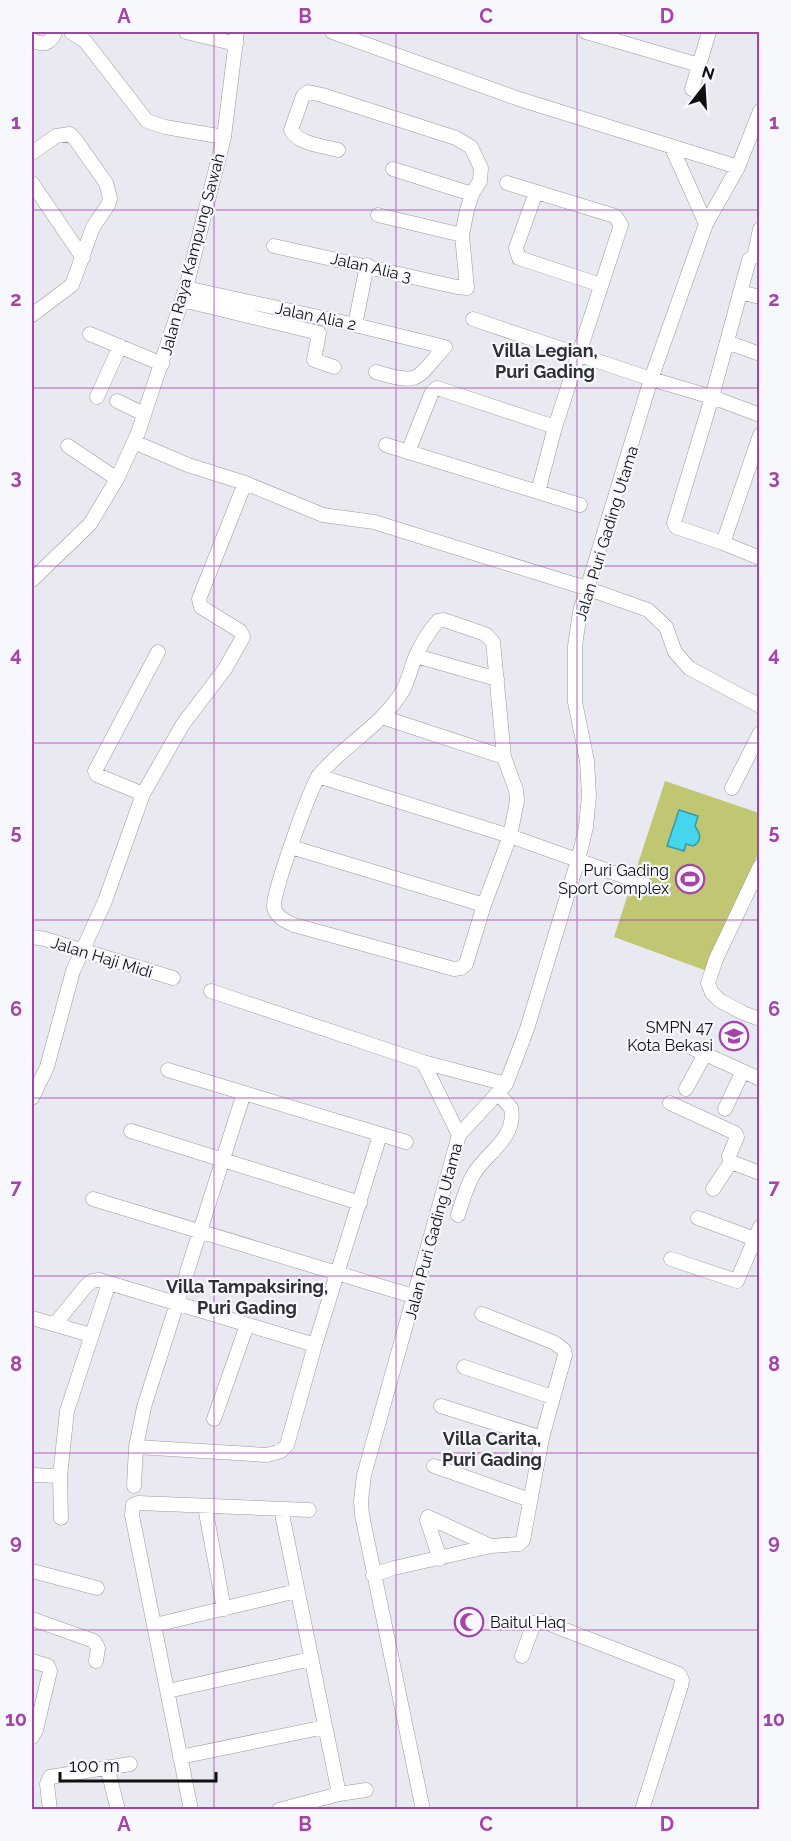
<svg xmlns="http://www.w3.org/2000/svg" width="791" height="1841" viewBox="0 0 791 1841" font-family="Raleway,sans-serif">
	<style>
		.green { fill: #c0c671 }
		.water { fill: #45d6ee; stroke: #359bac; stroke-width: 1.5 }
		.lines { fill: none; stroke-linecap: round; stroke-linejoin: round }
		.minor-casing { stroke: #98999e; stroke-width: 15 }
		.minor { stroke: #fff; stroke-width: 14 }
		.grid { fill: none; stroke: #a543aa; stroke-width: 1.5; stroke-opacity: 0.55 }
		.labels { text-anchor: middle; stroke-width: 4.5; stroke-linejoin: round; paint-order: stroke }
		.street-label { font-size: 16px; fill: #101012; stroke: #f6f8fe }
		.poi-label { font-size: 16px; fill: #101012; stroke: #f6f8fe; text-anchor: end }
		.neighbourhood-label { font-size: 18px; font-weight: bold; fill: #2e2f34; stroke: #f6f8fe }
		.neatline { fill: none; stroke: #a543aa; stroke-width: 2 }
		.grid-label { font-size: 20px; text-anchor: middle; font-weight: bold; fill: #a543aa }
	</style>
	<rect width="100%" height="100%" fill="#e9eaf1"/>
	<path class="green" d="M665,781l94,32v39l-52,119 -93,-34z"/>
	<path class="water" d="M679,810l19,6 -3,10c5,7 8,15 -2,20l-7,-2 -2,7 -17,-5z"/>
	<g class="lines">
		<g class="minor-casing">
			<path id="minor" d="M71,32l14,9 62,80 18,6 59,10
				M186,32l50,12
				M332,32l187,67 219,68
				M586,32l113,33
				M32,40c10,6 19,4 23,-8
				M692,89l17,-57
				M671,146l35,78
				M32,153l24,-17 14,-2 5,5 31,44 4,15 -2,7 -15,22 -21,58 -40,30
				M393,169l79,25
				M32,183l51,75
				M507,183l108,33 6,9 -66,202 -17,65
				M536,192l-20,56 3,10 82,27
				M378,215l84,20
				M274,246l183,41 10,1 -5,-53 5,-25 5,-16 8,-13 1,-13 -10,-21 -15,-9 -134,-43 -14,-3 -5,4 -12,34c7,14 33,16 47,20
				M760,251l-11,9 -37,137 -38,126 2,4 47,16 37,15
				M755,253l5,-24
				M186,288l169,37 90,22c-29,31 -23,39 -69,25
				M740,292l20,5
				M182,300l137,33 -5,27 20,7
				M473,319l178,60 61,18 48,18
				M355,325l12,-60
				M90,334l72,30
				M727,342l33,12
				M97,397l23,-51
				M117,401l27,13
				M134,442l54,23 57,18 78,32 51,7 212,66 62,22 18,17 9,25 14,16 71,38
				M386,445l194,60
				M68,446l49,33
				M408,452l24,-60 5,-4 118,39
				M723,543l37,-108
				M32,580l58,-56 27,-45 21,-46 48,-145 38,-151 13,-105
				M444,620l41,14 8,8 11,115 12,33 1,11 -7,35 -26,69 -18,59 -5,4 -7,1 -160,-44c-9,-4 -18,-8 -20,-18 -2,-13 37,-122 46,-133 25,-30 63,-49 83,-84 5,-9 8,-21 11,-30 6,-14 14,-28 24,-39z
				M416,656l81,23
				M382,717l122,40
				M318,776l192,60 135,48
				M732,788l28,-55
				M143,794l-46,-19 -2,-4 63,-119
				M291,847l193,58
				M760,866l-44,93 -8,24 4,10 7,7 24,13 17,6
				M32,937l13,2 128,39
				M211,991l212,71 83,22
				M692,1048l68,31
				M423,1062l36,73
				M168,1070l238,72
				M686,1089l19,-35
				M244,1093l-100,314 -8,40 131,8 14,-4 6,-6 28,-100 65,-210
				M32,1098l15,-31 26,-96 32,-70 38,-107 40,-70 42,-55 18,-32 -3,-6 -39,-24 -2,-8 46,-116
				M670,1103l65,30 2,4 -8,19 2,6
				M725,1109l18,-38
				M131,1131l229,72
				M713,1189l18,-27 29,11
				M93,1199l323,98
				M458,1215c4,-13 8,-27 15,-40 13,-22 44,-37 38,-67l-13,-15
				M698,1218l57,21
				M671,1259l66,22 23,-54
				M32,1318l59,17
				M55,1324l31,-38 6,-5 7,-1 216,65
				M464,1367l88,30
				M441,1406l101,32
				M214,1419l33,-94
				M434,1466l96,34
				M32,1475l28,1
				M134,1486l2,-39
				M205,1507l19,102
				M281,1509l58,285
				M61,1518l-1,-42 7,-65 42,-128
				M440,1559l-13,-39 1,-3 63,29
				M32,1571l65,17
				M373,1575l21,-7 97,-22 28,-2 4,-4 19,-102 23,-83 -1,-5 -9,-7 -73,-29
				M32,1619l62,22 4,7 -2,13
				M155,1625l142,-34
				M522,1656l12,-33 8,-2 137,53 3,6 -1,6 -39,124
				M32,1661l16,5 2,5 -14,59 -4,7
				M168,1691l143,-32
				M180,1757l145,-30
				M107,1767l11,43
				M50,1810l-3,-26 3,-7 80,-13
				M191,1810l-59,-295 1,-10 5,-2 171,7
				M279,1810l60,-16 27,-4
				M423,1810l-61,-295 -1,-14 3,-26 95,-340 47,-51 21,-55 51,-169 8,-33 3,-32 -2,-34 -12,-59v-56l5,-34 71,-233 55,-155 32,-57 22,-56"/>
		</g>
		<use href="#minor" class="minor"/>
	</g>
	<path class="grid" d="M214,32v1778M396,32v1778M577,32v1778M32,210h728M32,388h728M32,566h728M32,743h728M32,920h728M32,1098h728M32,1276h728M32,1453h728M32,1630h728"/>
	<defs>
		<g id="stadium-ring" transform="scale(1.5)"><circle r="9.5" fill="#f6f8fe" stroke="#a543aa" stroke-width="1.5"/><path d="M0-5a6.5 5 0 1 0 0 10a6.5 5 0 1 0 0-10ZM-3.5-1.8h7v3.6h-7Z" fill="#a543aa"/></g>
		<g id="school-ring" transform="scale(1.5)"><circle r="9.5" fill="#f6f8fe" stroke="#a543aa" stroke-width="1.5"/><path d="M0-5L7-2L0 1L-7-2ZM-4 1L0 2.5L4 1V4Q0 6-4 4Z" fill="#a543aa"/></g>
		<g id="mosque-ring" transform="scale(1.5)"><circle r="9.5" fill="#f6f8fe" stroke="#a543aa" stroke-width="1.5"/><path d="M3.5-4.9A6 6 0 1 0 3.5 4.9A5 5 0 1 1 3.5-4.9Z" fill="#a543aa"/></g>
	</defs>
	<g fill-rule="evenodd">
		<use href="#stadium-ring" x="690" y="879"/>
		<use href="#school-ring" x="734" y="1036"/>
		<use href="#mosque-ring" x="469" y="1622"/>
	</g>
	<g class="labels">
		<g class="street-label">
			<text transform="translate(192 254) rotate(-75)" y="6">Jalan Raya Kampung Sawah</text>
			<text transform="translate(371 267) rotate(13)" y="6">Jalan Alia 3</text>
			<text transform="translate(316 316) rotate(12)" y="6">Jalan Alia 2</text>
			<text transform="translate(606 533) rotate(-73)" y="6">Jalan Puri Gading Utama</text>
			<text transform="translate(102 957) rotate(17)" y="6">Jalan Haji Midi</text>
			<text transform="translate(433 1231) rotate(-75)" y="6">Jalan Puri Gading Utama</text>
		</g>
		<g class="poi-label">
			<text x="669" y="876">Puri Gading<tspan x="669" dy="18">Sport Complex</tspan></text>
			<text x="713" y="1033">SMPN 47<tspan x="713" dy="18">Kota Bekasi</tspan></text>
			<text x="490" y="1628" text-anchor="start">Baitul Haq</text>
		</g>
		<g class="neighbourhood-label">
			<text x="545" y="357">Villa Legian,<tspan x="545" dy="21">Puri Gading</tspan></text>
			<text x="247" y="1293">Villa Tampaksiring,<tspan x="247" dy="21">Puri Gading</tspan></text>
			<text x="492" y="1445">Villa Carita,<tspan x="492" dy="21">Puri Gading</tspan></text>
		</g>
	</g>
	<rect width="791" height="1841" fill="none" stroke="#f6f8fe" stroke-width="66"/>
	<g transform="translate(704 87) rotate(17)" stroke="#f6f8fe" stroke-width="4.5" paint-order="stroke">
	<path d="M0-4.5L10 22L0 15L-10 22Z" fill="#101012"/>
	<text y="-9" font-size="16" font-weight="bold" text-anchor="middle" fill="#101012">N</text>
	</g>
	<path d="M60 1772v9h156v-9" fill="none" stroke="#101012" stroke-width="3"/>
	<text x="69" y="1772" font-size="18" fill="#101012" stroke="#f6f8fe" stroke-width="4.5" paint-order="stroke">100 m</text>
	<rect x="33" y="33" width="725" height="1775" class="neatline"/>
	<g class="grid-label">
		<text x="124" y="23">A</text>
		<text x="305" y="23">B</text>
		<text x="486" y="23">C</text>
		<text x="667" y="23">D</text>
		<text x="16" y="129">1</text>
		<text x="774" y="129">1</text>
		<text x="16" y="306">2</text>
		<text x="774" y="306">2</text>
		<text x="16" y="484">3</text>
		<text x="774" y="484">3</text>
		<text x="16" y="661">4</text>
		<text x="774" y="661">4</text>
		<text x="16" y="839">5</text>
		<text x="774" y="839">5</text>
		<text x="16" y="1016">6</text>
		<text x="774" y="1016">6</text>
		<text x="16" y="1194">7</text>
		<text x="774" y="1194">7</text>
		<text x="16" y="1371">8</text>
		<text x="774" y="1371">8</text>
		<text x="16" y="1549">9</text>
		<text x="774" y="1549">9</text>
		<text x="16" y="1726">10</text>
		<text x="774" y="1726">10</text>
		<text x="124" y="1831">A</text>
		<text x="305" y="1831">B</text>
		<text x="486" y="1831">C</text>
		<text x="667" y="1831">D</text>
	</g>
</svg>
